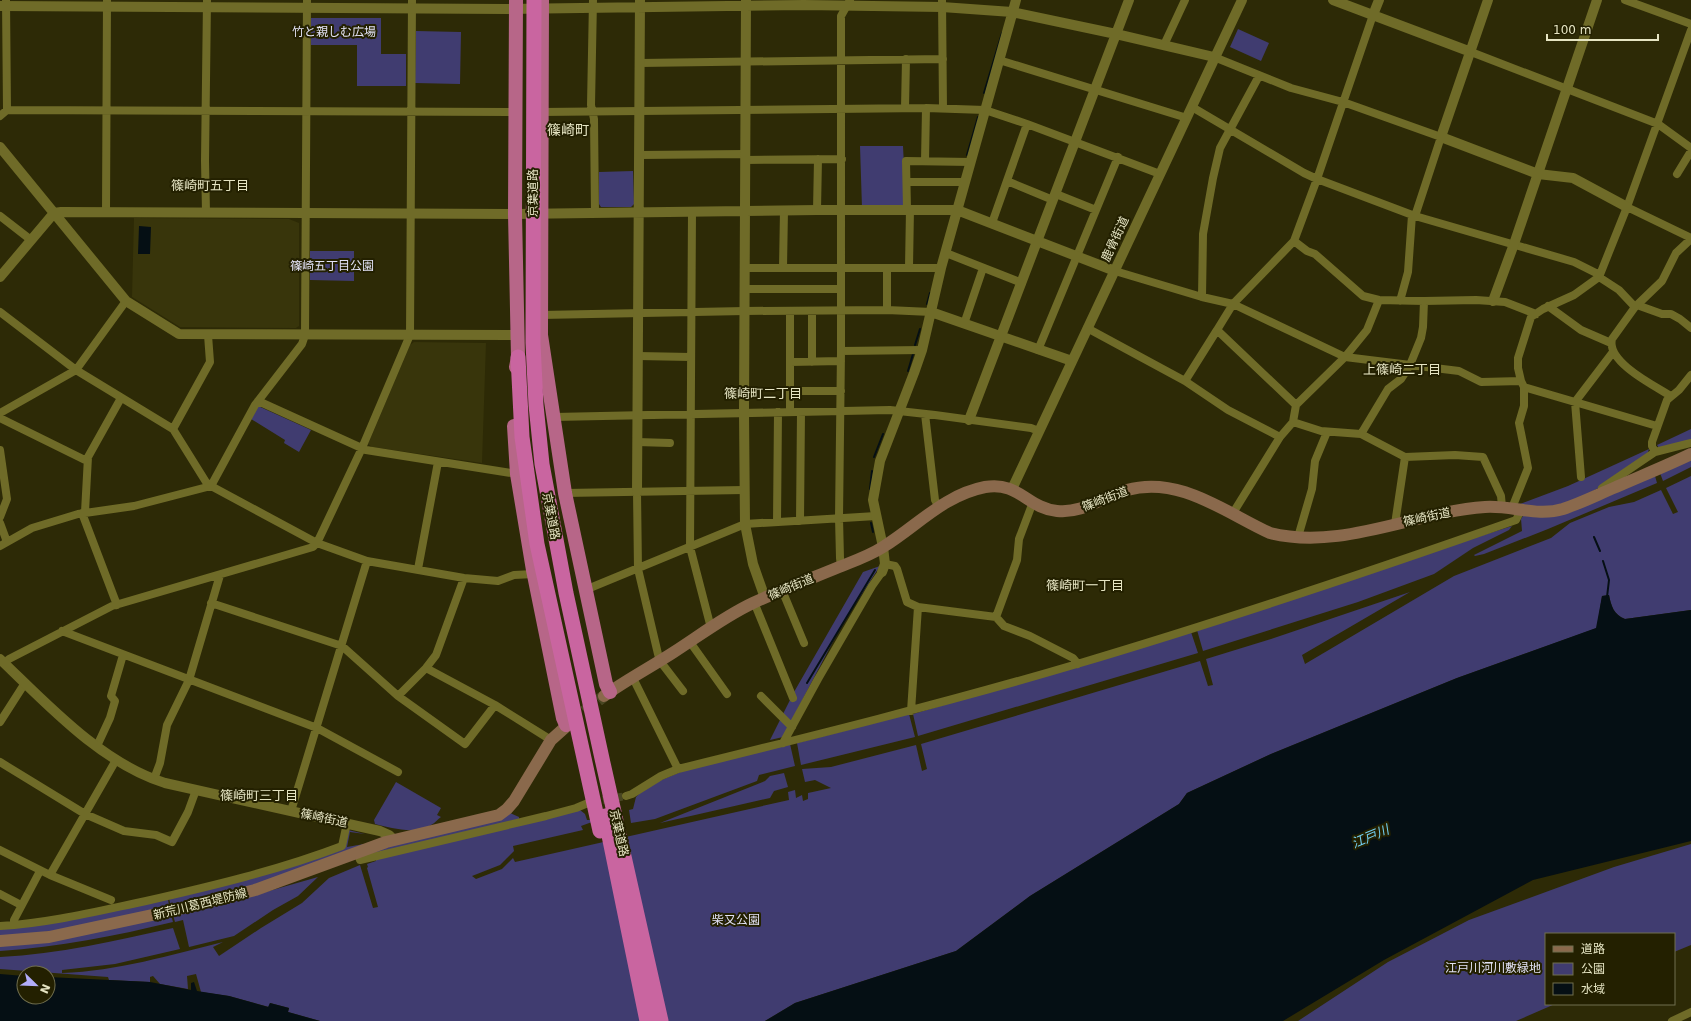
<svg xmlns="http://www.w3.org/2000/svg" width="1691" height="1021" viewBox="0 0 1691 1021" font-family="'DejaVu Sans','Noto Sans JP',sans-serif">
	<style>
		.built { fill: #38350b }
		.green { fill: #403c70 }
		.water { fill: #050f14 }
		.lines { fill: none; stroke-linecap: round; stroke-linejoin: round }
		.stream { stroke: #050f14; stroke-width: 2 }
		.minor-tunnel { stroke: #494622; stroke-width: 8; stroke-dasharray: 8 4; stroke-linecap: butt }
		.secondary-tunnel { stroke: #494622; stroke-width: 12; stroke-dasharray: 12 6; stroke-linecap: butt }
		.minor { stroke: #6f6b28; stroke-width: 8 }
		.tertiary { stroke: #6f6b28; stroke-width: 10 }
		.secondary { stroke: #8a694c; stroke-width: 12 }
		.trunk { stroke: #b76688; stroke-width: 14 }
		.motorway { stroke: #c965a0; stroke-width: 15 }
		.labels { text-anchor: middle; stroke-width: 4; stroke-linejoin: round; paint-order: stroke }
		.park-label { font-size: 12px; fill: #e2e2f5; stroke: #232000 }
		.street-label { font-size: 12px; fill: #e6e5c3; stroke: #232000 }
		.neighbourhood-label { font-size: 13px; fill: #e6e5c3; stroke: #232000 }
		.water-label { font-size: 13px; font-style: italic; fill: #74d1f5; stroke: #232000 }
		.quarter-label { font-size: 14px; fill: #e6e5c3; stroke: #232000 }
	</style>
	<rect width="100%" height="100%" fill="#2d2a06"/>
	<path class="built" d="M134,218l155,1 10,4v103l-3,2 -116,-1 -48,-30z
		M414,342l72,1 -4,120 -110,-16 -4,-3 42,-99z"/>
	<path class="green" d="M311,18h70v36h25v32h-49v-41h-46z
		M1238,29l31,14 -8,18 -31,-14z
		M416,31l45,1 -1,52 -45,-1z
		M860,146h43l3,61 -44,1z
		M633,171l1,33 -3,3h-30l-2,-3v-32z
		M310,251h44v30l-44,-1z
		M258,406l53,24 -12,22 -15,-9 1,-3 -34,-21z
		M1691,429v12l-32,7 -2,-3z
		M1649,449l-2,6c-29,20 -70,53 -106,53 -7,0 -15,-2 -21,-4l48,-18z
		M1691,458v9l-28,14 -3,-8z
		M1655,476l2,7 -109,46 -64,25 -9,2 -1,-1 48,-24 -1,-12 2,-3z
		M1691,476v134l-66,9c-11,-4 -14,-13 -16,-24l-7,1 -5,32 -140,50 -186,76 -84,39 -8,11 -149,92 -74,55 -161,52 -30,18h-445l-32,-9 1,-4 -19,-5 -1,4 -40,-11 -28,-4 -5,-18 -9,2 1,13 -28,-5 -7,-8 -3,1v5l-41,-2 -1,-3 -108,-8v-12c59,-3 115,-16 173,-29l7,21 -65,15 -53,6v3c55,-2 109,-18 161,-31l-10,5 6,9 42,-28 41,-25 27,-25 31,-13 13,43 5,-1 -11,-39 1,-1 -1,-3 9,-3v-3l204,-48 5,4 2,6h4l1,2 -11,4 2,4 -70,16 1,5 -14,14 -28,11 4,3 26,-10 11,-11 2,4 274,-62 -1,-8 7,-2 1,8 6,-3 1,6 5,-2v-6l23,-5 -16,-8 -10,2 -3,-13 29,-2 85,-22 6,26 5,-2 -6,-25 279,-83 8,25 5,-1 -7,-26 65,-20 139,-47 -108,63 3,9 149,-88 97,-38 19,-15 39,-16 25,-5 27,-12 12,24 5,-2 -12,-24z
		M1512,526l-3,4 -36,18 -39,26 -76,28 -155,49 -6,-21 242,-81z
		M880,566l-38,58 -59,113 -13,3 24,-48 69,-120z
		M1191,632l7,21 -280,83 -5,-22z
		M909,714l6,23 -114,28 -4,-22z
		M790,744l5,22 -36,9 -2,6 -102,38 -24,4 -2,-13 4,-1 3,-12 11,-11 36,-15z
		M784,773l4,14 -14,4 -4,7 -110,25 105,-42 5,-5z
		M396,782l45,26 -4,7 4,2c-3,2 -6,6 -10,8 -15,10 -40,3 -56,-1l-1,-4z
		M510,813l9,4v2l-147,35 3,-4z
		M348,830l17,4 -15,-2 -3,15 17,-3 1,1 -95,36 -99,26 -2,-9 175,-50z
		M1691,844v101l-17,7v-18h-128v70h9l-39,17h-218l90,-59 81,-42 145,-53z
		M318,877l-20,19 -25,14 -39,26 -45,11 -6,-27 -8,2 -2,-7 68,-16z
		M168,898l1,10 -73,17 -96,13v-10z
		M171,915l2,7c-58,14 -114,25 -173,29v-5z"/>
	<path class="water" d="M139,226l12,1 -1,27h-12z
		M1609,595c2,11 5,20 16,24l66,-9v231l-158,39 -149,80 -101,61h-518l30,-18 161,-52 74,-55 149,-92 8,-11 84,-39 186,-76 139,-50 6,-32z
		M0,974l24,2v21h24v-20l102,5 41,8v-7l3,-1 3,9 32,5 39,11 2,-4 19,5 -1,4 32,9h-320z"/>
	<g class="lines">
		<path class="stream" d="M984,93l18,-60
			M967,155l11,-38
			M927,304l3,-11
			M915,345l5,-16
			M908,371l5,-17
			M874,457l9,-23
			M870,489l2,-18
			M871,523l2,9
			M1594,537l6,14
			M1603,561l6,19 -2,17
			M807,683l68,-113"/>
		<path class="minor-tunnel" d="M591,802l35,-6"/>
		<path class="secondary-tunnel" d="M570,723l34,-27"/>
		<path class="minor" d="M6,0l1,110
			M593,0l-2,105 3,14 1,94
			M942,0l1,108
			M1625,0l66,24
			M1164,45l21,-45
			M1471,52l187,72 33,24
			M1214,57l77,31 52,14 98,35 -26,79
			M999,60l188,58
			M640,63l303,-4
			M1192,107l112,66 13,6 98,37 159,46 26,13
			M905,108l1,-49
			M541,112l385,-4 59,2 42,14 133,50
			M0,116l7,-6 509,2
			M640,155l105,-1
			M745,160l97,-1
			M925,161l1,-53
			M1677,174l14,-23
			M1007,181l46,19
			M907,182h58
			M1056,194l40,16
			M1627,207l64,31
			M907,209l-1,-48 65,1
			M817,210l1,-51
			M106,212l1,-212
			M692,212l-2,335 21,81
			M206,213l-1,-52 2,-161
			M0,216l31,24
			M992,223l35,-99
			M1294,241l13,10 8,3 48,42 16,4 45,1 52,-1 29,2 31,12
			M946,253l76,30
			M909,267l1,-58
			M745,268h196
			M783,268l1,-58
			M887,268v42
			M1115,271l87,26 31,7 112,53 114,14 22,11 40,-1
			M1599,277l20,13 16,17
			M745,289h95
			M1202,297l1,-63 10,-56 7,-30 39,-72
			M1400,301l8,-29 4,-57
			M1637,305l25,9h9l9,5 11,9
			M1548,306l33,24 30,13
			M790,311v101
			M0,312l76,58 97,59
			M541,315l204,-4 142,-1 44,2
			M964,324l19,-56
			M1087,328l98,53 43,29 52,27
			M208,335l2,27 -37,67 33,53 5,4 106,57 50,18 97,17 34,3 16,-6 20,-1
			M1038,350l80,-193
			M841,351l81,-1
			M638,356l53,1
			M790,362l51,-1
			M812,362v-51
			M1185,381l32,-51
			M1524,387l133,39
			M790,391h51
			M1671,396c-16,-10 -65,-34 -59,-57l23,-32 27,-26 14,-28 15,-14
			M258,401l108,49 151,24
			M1296,405l49,-48 22,-27 12,-30
			M0,413l76,-43 50,-69
			M925,414l10,86 4,7
			M554,417l336,-7 45,5 96,13 8,3
			M0,418l87,43
			M1293,422l28,9 40,3 44,23 50,-2 28,2 18,39 1,11
			M1361,434l27,-45 13,-10 9,-14 11,-27 2,-11 1,-26
			M637,442l33,1
			M0,450l7,49 -7,18
			M1655,452l-3,-6v-4l15,-42 12,-10 12,-15
			M1581,477l-6,-75 38,-50
			M1602,488l53,-36 36,-9
			M637,492l1,77 20,85 2,7 23,30
			M565,493l179,-3
			M1512,508l16,-40 -9,-45 5,-17v-19l-3,-6 -3,-13v-10l13,-41 12,-8 31,-14 25,-18 28,-70 64,-177
			M85,512l3,-55 33,-59
			M82,513l35,92
			M1233,513l47,-76 13,-15 3,-17 -79,-75 16,-26 61,-63 23,-62 56,-164
			M800,521l1,-109
			M777,522l1,-110
			M0,523l7,19
			M1395,524l10,-67
			M1298,537l14,-48 3,-28 12,-29
			M0,546l32,-18 46,-14 56,-8 77,-20 44,-81 47,-61 3,-9 2,-335
			M885,564l10,2 2,3 10,33 11,5 78,10 8,9 26,10 43,22 5,6
			M841,566l-1,-8 -1,-40 2,-167v-335l9,-16
			M418,569l20,-107
			M585,590l160,-66 131,-8
			M782,590l22,53
			M754,602l39,96
			M211,603l131,43 56,50 67,48 30,-39
			M996,617l21,-57 2,-21 14,-37
			M62,631l255,97 81,44
			M690,642l37,52
			M4,663l5,-4 103,-53 201,-59 4,-4 45,-95 48,-113 2,-335
			M426,668l69,37 56,35
			M633,678l45,91
			M398,696l28,-28 10,-13 28,-77
			M761,696l31,31
			M911,711l7,-104
			M0,722l25,-39
			M783,743l35,-64 54,-93 10,-14
			M97,746l13,-28 5,-17 -4,-5 12,-41
			M0,762l85,52 39,17 32,4 16,7 16,-30 8,-22
			M154,779l6,-16 7,-38 22,-45 31,-105
			M626,796l6,-2 29,-18 17,-7c134,-33 267,-66 399,-105 148,-44 294,-93 439,-144l5,-10
			M291,811l76,-250
			M0,850l50,25 61,25
			M357,852l3,8 186,-44 30,-8 12,-5
			M50,875l66,-115
			M0,894l21,11
			M14,925v-5l26,-49
			M0,926c50,-3 98,-15 146,-25 66,-15 133,-31 196,-55l5,-23
			M1672,1021l19,-9"/>
		<path class="tertiary" d="M1333,0l138,52
			M1488,0l-47,137 97,37 35,4 54,29
			M746,1l-2,412 1,111 8,40 12,34
			M0,6l506,3 298,-4 138,2 70,5 104,22 98,23
			M1373,15l6,-15
			M0,147l126,154 53,33 338,1
			M0,277l54,-64 7,-1 454,2 302,-4h140l158,61
			M1493,301l21,-57 83,-244
			M931,312l141,49
			M969,420l160,-420
			M1012,489l230,-489
			M637,492l3,-492
			M882,572l3,-8 -2,-17 -10,-47 7,-39 34,-88 8,-23 19,-82 75,-268
			M0,659c47,45 101,104 165,124l215,48 9,4 5,5"/>
		<path class="secondary" d="M604,696c22,-16 47,-29 70,-44 25,-16 51,-36 79,-49 28,-13 57,-24 86,-36 15,-6 30,-11 44,-20 34,-21 61,-52 102,-60 34,-6 42,21 72,24 26,3 46,-15 70,-21 52,-15 99,23 143,43 72,18 144,-21 215,-26 26,-2 52,10 78,2 18,-6 36,-15 53,-22 25,-11 50,-21 75,-33
			M0,941l49,-4 122,-26 84,-21 131,-48 113,-27 8,-6 7,-8 37,-61 19,-17"/>
		<path class="trunk" d="M542,0l-1,335 24,158 41,191 4,8
			M516,367l2,-10 -3,-143 1,-214
			M514,426l3,48 16,96 30,148 3,7"/>
		<path class="motorway" d="M534,0l-1,343 3,62 6,59 24,129 37,170 58,258
			M518,357l4,80 15,107 63,287
			M605,816l42,205"/>
	</g>
	<g class="labels">
		<g class="park-label">
			<text x="334" y="36">竹と親しむ広場</text>
			<text x="332" y="270">篠崎五丁目公園</text>
			<text x="736" y="924">柴又公園</text>
			<text x="1493" y="972">江戸川河川敷緑地</text>
		</g>
		<g class="street-label">
			<text transform="translate(533 193) rotate(-90)" y="4">京葉道路</text>
			<text transform="translate(1115 239) rotate(-65)" y="4">鹿骨街道</text>
			<text transform="translate(1105 499) rotate(-21)" y="4">篠崎街道</text>
			<text transform="translate(551 516) rotate(79)" y="4">京葉道路</text>
			<text transform="translate(1427 517) rotate(-12)" y="4">篠崎街道</text>
			<text transform="translate(791 587) rotate(-23)" y="4">篠崎街道</text>
			<text transform="translate(324 818) rotate(12)" y="4">篠崎街道</text>
			<text transform="translate(619 833) rotate(77)" y="4">京葉道路</text>
			<text transform="translate(200 904) rotate(-14)" y="4">新荒川葛西堤防線</text>
		</g>
		<g class="neighbourhood-label">
			<text x="210" y="190">篠崎町五丁目</text>
			<text x="1402" y="374">上篠崎二丁目</text>
			<text x="763" y="398">篠崎町二丁目</text>
			<text x="1085" y="590">篠崎町一丁目</text>
			<text x="259" y="800">篠崎町三丁目</text>
		</g>
		<g class="water-label">
			<text transform="translate(1370 836) rotate(-23)" y="5">江戸川</text>
		</g>
		<g class="quarter-label">
			<text x="568" y="135">篠崎町</text>
		</g>
	</g>
	<rect x="1545" y="933" width="130" height="72" fill="#232000" stroke="#716f4e"/>
	<rect x="1553" y="946" width="20" height="6" fill="#8a694c" stroke="#716f4e"/>
	<text x="1581" y="953" font-size="12" fill="#e6e5c3">道路</text>
	<rect x="1553" y="963" width="20" height="12" fill="#403c70" stroke="#716f4e"/>
	<text x="1581" y="973" font-size="12" fill="#e6e5c3">公園</text>
	<rect x="1553" y="983" width="20" height="12" fill="#050f14" stroke="#716f4e"/>
	<text x="1581" y="993" font-size="12" fill="#e6e5c3">水域</text>
	<g transform="translate(36 985) rotate(113)"><circle r="19" fill="#232000" stroke="#716f4e"/>
	<path d="M0-3L7 15L0 10L-7 15Z" fill="#b1adfa"/>
	<text y="-6" font-size="11" font-weight="bold" text-anchor="middle" fill="#e6e5c3">N</text>
	</g>
	<path d="M1547 34v6h111v-6" fill="none" stroke="#e6e5c3" stroke-width="2"/>
	<text x="1553" y="34" font-size="12" fill="#e6e5c3" stroke="#232000" stroke-width="3" paint-order="stroke">100 m</text>
</svg>
